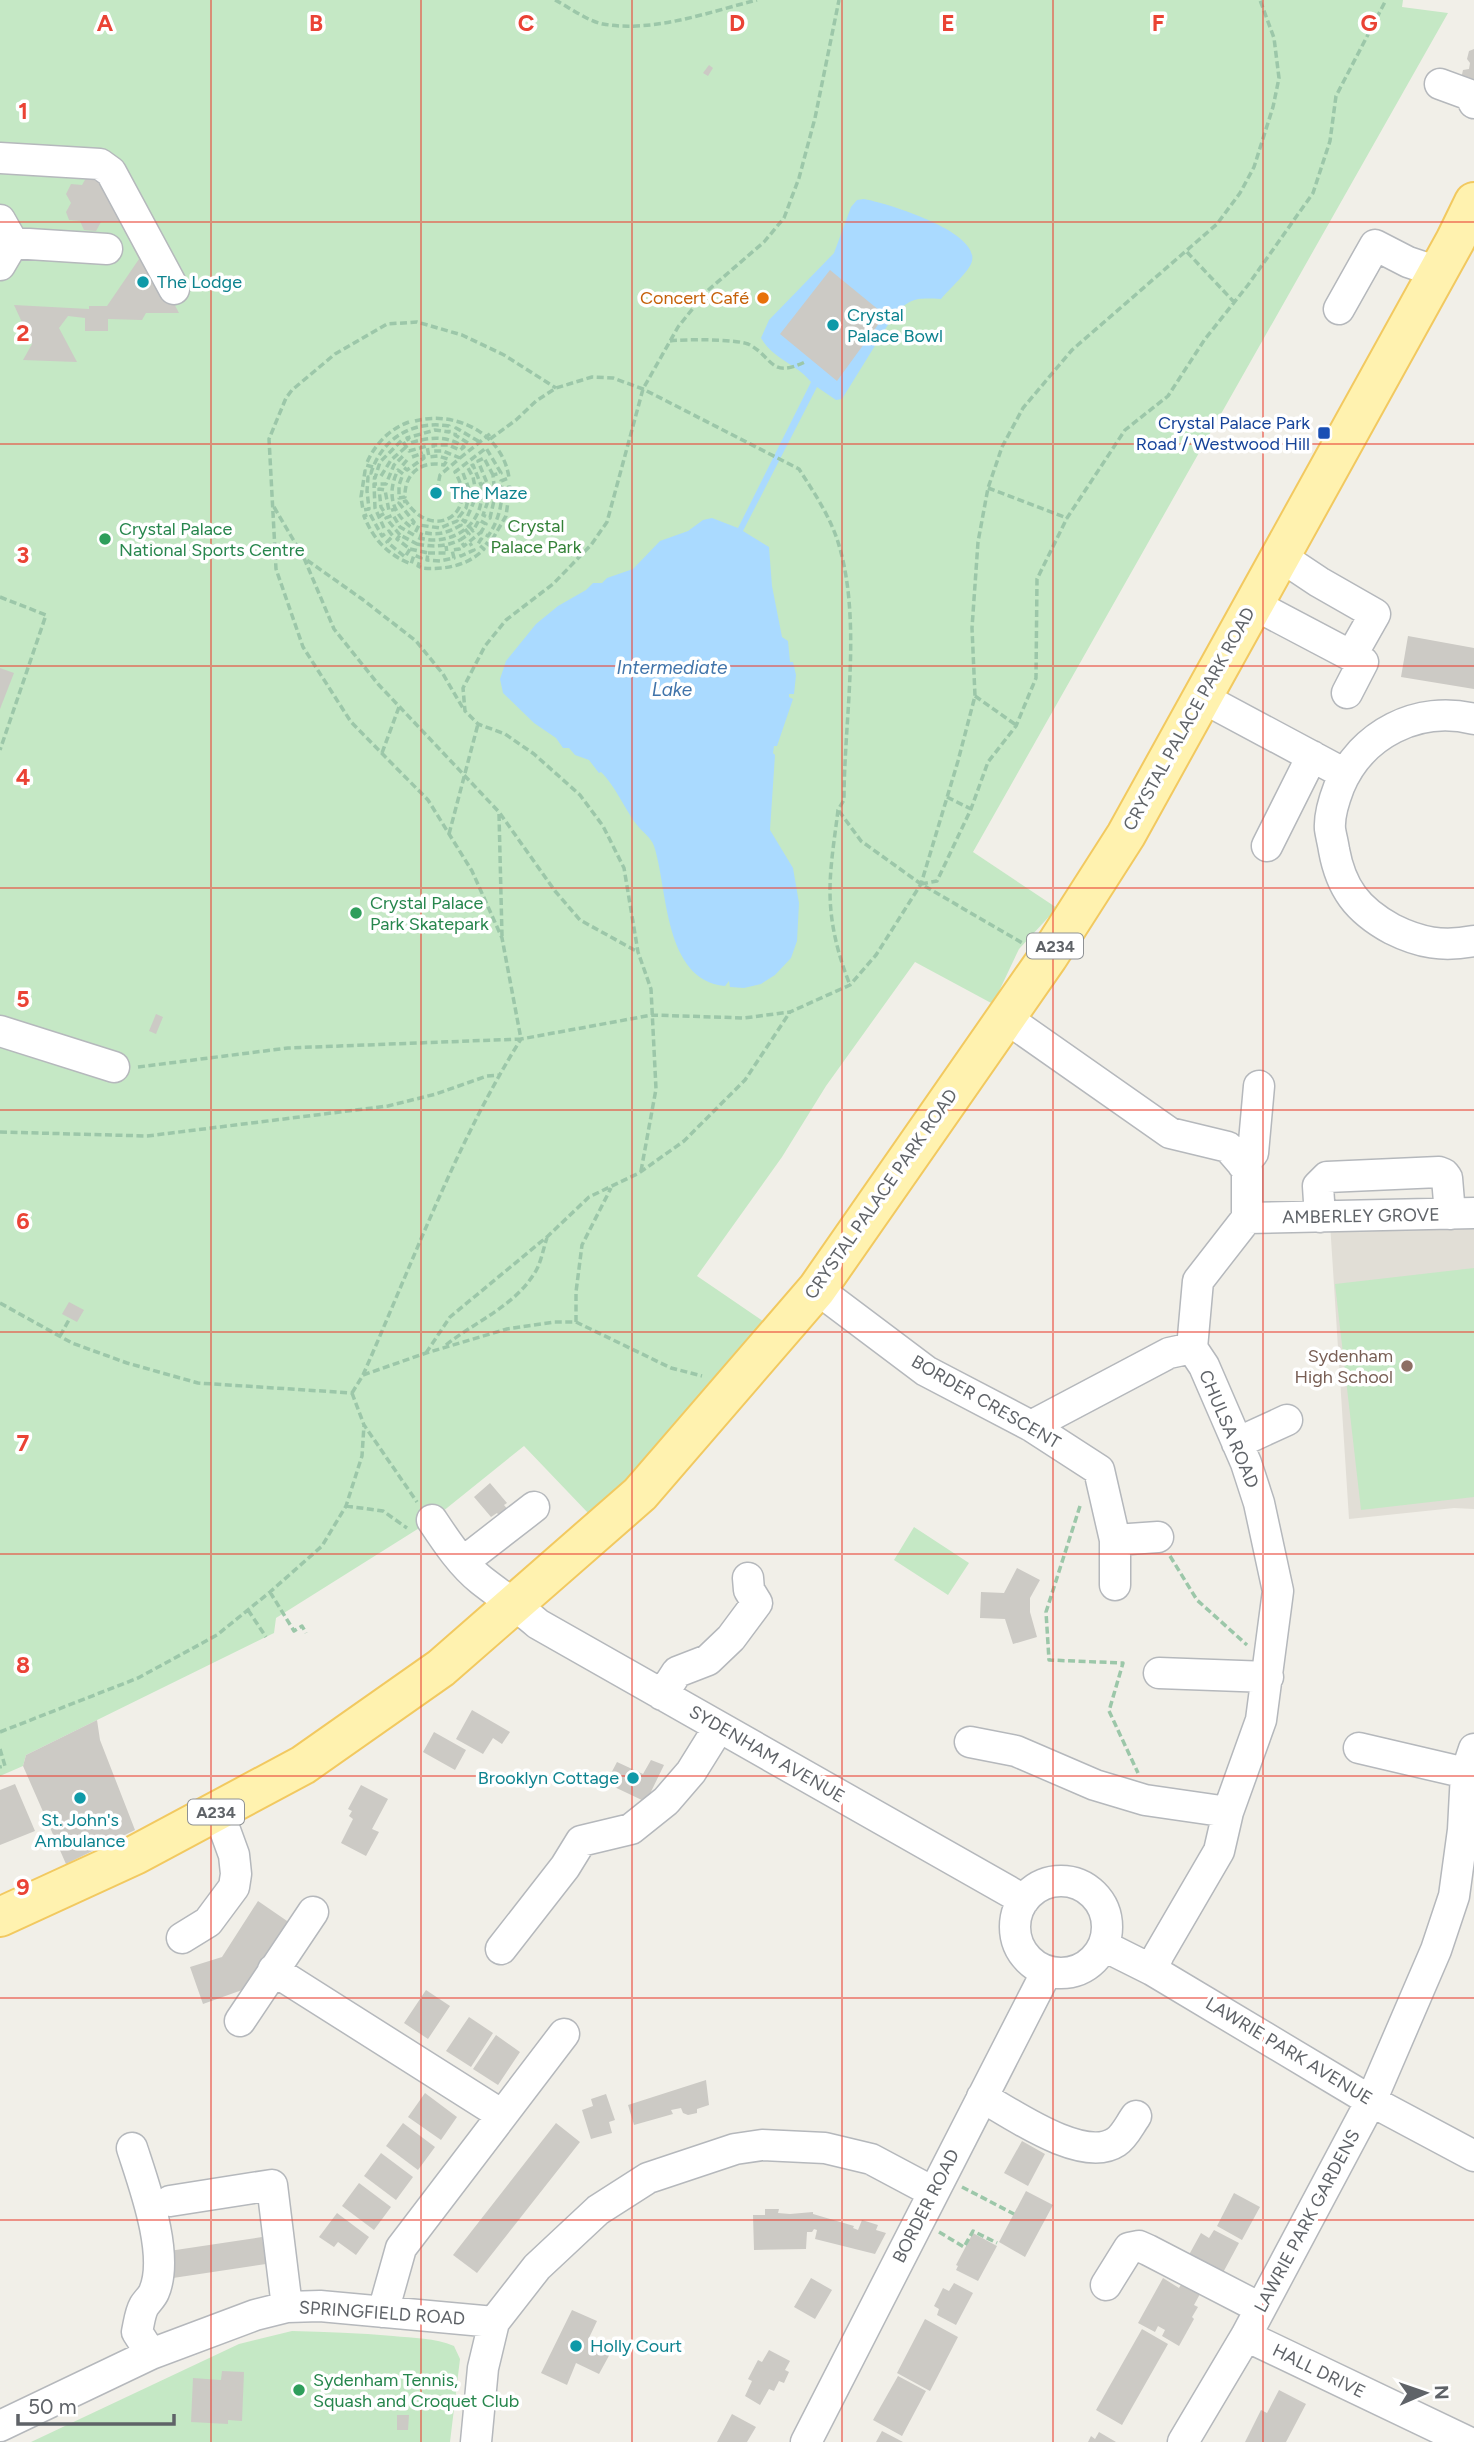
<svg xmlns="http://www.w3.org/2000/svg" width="1474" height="2442" viewBox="0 0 1474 2442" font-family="Figtree,sans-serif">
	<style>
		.education { fill: #e1ded6 }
		.green { fill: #c5e8c5 }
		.water { fill: #aadaff }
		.building { fill: #cccac5 }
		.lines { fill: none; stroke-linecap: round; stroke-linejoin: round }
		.minor-casing { stroke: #b5b8bc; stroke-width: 33 }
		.major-casing { stroke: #f2c960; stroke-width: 42 }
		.path { stroke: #9cc7a9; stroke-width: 3.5; stroke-dasharray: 7 3.5; stroke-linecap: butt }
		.minor { stroke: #fff; stroke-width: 30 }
		.major { stroke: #fff2af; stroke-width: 38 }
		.grid { fill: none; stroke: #ea4335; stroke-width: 2; stroke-opacity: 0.55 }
		.culture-dot { fill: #0f9aa8; stroke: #fff; stroke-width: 2.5 }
		.food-dot { fill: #e8710a; stroke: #fff; stroke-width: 2.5 }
		.transit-dot { fill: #1a4fb4; stroke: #fff; stroke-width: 2.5 }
		.leisure-dot { fill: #2e9e5b; stroke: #fff; stroke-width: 2.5 }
		.education-dot { fill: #8d6e63; stroke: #fff; stroke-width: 2.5 }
		.labels { text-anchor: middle; stroke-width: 7; stroke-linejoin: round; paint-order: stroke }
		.shield { fill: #fff; stroke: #8f9295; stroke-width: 2 }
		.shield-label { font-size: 16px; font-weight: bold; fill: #5f6368 }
		.culture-label { font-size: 18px; fill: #0d838f; stroke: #fff; text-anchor: start }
		.food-label { font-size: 18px; fill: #c56008; stroke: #fff; text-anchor: end }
		.transit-label { font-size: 18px; fill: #164399; stroke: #fff; text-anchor: end }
		.park-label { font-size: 18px; fill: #348238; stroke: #fff }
		.leisure-label { font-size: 18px; fill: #27864d; stroke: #fff; text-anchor: start }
		.street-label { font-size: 18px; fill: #5f6368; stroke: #fff }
		.education-label { font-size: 18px; fill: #785e54; stroke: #fff; text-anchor: end }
		.water-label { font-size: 19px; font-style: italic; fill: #4174aa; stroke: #fff }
		.grid-label { font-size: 23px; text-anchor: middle; font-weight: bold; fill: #ea4335; stroke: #fff; stroke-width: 7; stroke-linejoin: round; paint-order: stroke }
	</style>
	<rect width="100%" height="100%" fill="#f1efe8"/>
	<path class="education" d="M1330,1223h144v286l-20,-1 -105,11z"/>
	<path class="green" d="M0,0h1403l-1,7 46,6 -475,839 84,56 -38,41 -26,55 -78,-42 -89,124 -44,71 -85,119 69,47 -119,137 -58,54 -65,-68 -92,74 -156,98 -2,15 -248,122 -3,11 -23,10z
		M1474,1268v229l-113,13 -26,-226z
		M914,1527l55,36 -21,32 -54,-35z
		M292,2331c34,1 67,2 101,5 20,2 42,2 61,10l6,13 -10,83h-419l208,-98z"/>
	<path class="water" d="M864,199c22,4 115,32 108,62 -2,10 -24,29 -31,38 -23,-1 -30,-2 -47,16l-52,84 -6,1 -19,-13 -74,144 26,16 3,39 10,51 6,4 2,21h3l3,13 -2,19h-5v3l4,2 -16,47h-3l-1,7 2,2 -5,75 23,38 6,35 -2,38 -6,17 -16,17 -14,9 -17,4 -14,-1 -1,-6 -4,5c-62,-6 -57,-98 -71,-140 -3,-9 -12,-14 -17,-21 -11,-14 -23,-41 -36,-53l-2,1 -10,-13 -14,-5 -6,-7h-6l-7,-10 -22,-15 -31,-30 -3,-14 6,-18 30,-37 22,-18 28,-16 7,-7h9l5,-5 26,-9 27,-28 28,-10 15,-11 9,-2 26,10 73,-146c-14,-18 -38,-23 -50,-44l8,-18 65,-67 17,-46 6,-7z"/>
	<path class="building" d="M1474,49v37l-13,-7 2,-9 6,-1 1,-6 -3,-4 2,-8z
		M709,65l4,3 -5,8 -5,-3z
		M86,178h11l4,7 11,1 67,127h-33l-4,7 -34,-1v12h-23v-13l-17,-2 -9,12 18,34 -54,-2 9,-16 -18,-39 75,4v-3h18l32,-47 -19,-37h-19l-5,9 -12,-1 -4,-9 -11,-1 -3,-8 5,-9 -5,-9 5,-10 11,1z
		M830,270l55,45 -48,66 -57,-47z
		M1408,636l66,12v41l-73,-12z
		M0,668l14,5 -14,36z
		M156,1014l7,3 -7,17 -7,-3z
		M69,1302l15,8 -7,12 -15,-8z
		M490,1483l17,20 -3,2 9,11 -8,7 -8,-10 -6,4 -17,-20z
		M1017,1568l23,12 -10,18v14l7,25 -24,7 -8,-25 -25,-1 1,-26 23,1z
		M472,1710l38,22 -8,12 -9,-6 -10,16 -27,-15z
		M97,1720l3,20 35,90 -69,34 -43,-98 3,-11z
		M434,1732l32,18 -11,20 -32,-18z
		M651,1760l13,5 -18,37 -40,-19 11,-21 26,12z
		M15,1784l20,47 -35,14v-55z
		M361,1785l27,14 -16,30 7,3 -13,24 -25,-13 12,-24 -4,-3 3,-5 -4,-2z
		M258,1901l32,22 -45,66 -42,15 -13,-37 32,-10z
		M426,1990l24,16 -22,33 -24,-16z
		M469,2017l24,16 -22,34 -25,-16z
		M496,2035l24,17 -22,33 -25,-16z
		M706,2080l3,25 -12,4v4l-9,2 -5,-2 -2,-5 -10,2 2,4 -39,11 -6,-20z
		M425,2093l32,24 -16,23 -33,-23z
		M606,2094l9,26 -6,2 3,11 -21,6 -9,-29 11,-4 -2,-7z
		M403,2123l32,24 -17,23 -32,-24z
		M556,2123l24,19 -103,131 -24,-18z
		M1022,2141l23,13 -17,32 -24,-13z
		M381,2153l32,24 -17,23 -32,-24z
		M359,2183l32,24 -17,23 -32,-24z
		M1026,2191l27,14 -28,52 -26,-15z
		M1234,2193l26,14 -18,33 -25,-14z
		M765,2209h14l-1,4 12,1 23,-2v2l41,12 -1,2 5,2 4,-10 16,5 -2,5 10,3 -11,21 -60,-15 2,-9 -3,-1 -2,3h-5l-1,17 -52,1 -1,-35h12z
		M337,2213l32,24 -13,18 -18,-13 -4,5 -15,-10z
		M1214,2230l25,13 -20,37 -34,-18 16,-29 8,5z
		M973,2233l24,13 -19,35 -22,-11 2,-4 -2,-1z
		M262,2237l4,27 -93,14 -4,-27z
		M811,2278l21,12 -17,29 -21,-12z
		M1163,2278l16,10 3,-5 18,11 -6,11 4,2 -6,10 2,2 -15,27 -17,-10 3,-6 -7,-4 -3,6 -17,-9z
		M954,2283l19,10 -17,32 -19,-10 2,-6 -5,-3 9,-18 6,3z
		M572,2310l25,11 -9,19 23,12 -12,22 -23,-11 -9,22 -26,-12z
		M925,2319l33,18 -28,54 -33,-18z
		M1142,2329l26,15 -46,81 -26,-15z
		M769,2350l21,11 -5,9 4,2 -5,11 -5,-2 -5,10 -5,-2 -9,16 -15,-9 7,-15 -4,-2 10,-19 4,2z
		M222,2371l22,1 -2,49 -14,-1v4l-37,-2 2,-44 28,2z
		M898,2376l28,15 -24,45 -29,-16z
		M1279,2390l27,14 -20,38h-41l16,-32 6,3z
		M732,2414l24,13 -9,15h-30z
		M397,2415h12l-1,15h-11z
		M882,2431l21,11h-27z
		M1099,2432l17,10h-28l3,-6 4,3z"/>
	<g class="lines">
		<g class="minor-casing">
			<path id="minor" d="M1440,84l30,11 4,8
				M0,158l100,6 11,8 63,117
				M0,220l13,23 -13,22
				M13,243l94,6
				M1339,309l36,-64 33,17 30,10
				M1280,556l39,26 56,32 -17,30
				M1253,604l110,58 -16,31
				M1203,698l142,76
				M1474,719c-56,-14 -113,15 -135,68 -5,13 -10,29 -9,42 1,7 3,14 4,21 7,38 23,60 58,79 28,14 51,18 82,12
				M1267,846l45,-90
				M1006,1018l164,115 58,14 19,22v49l-49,63 -6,67 12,18 42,97 13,40 19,88 -17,129 -33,92 -9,39 -60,103 -7,16
				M0,1031l114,36
				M1243,1165l10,-12 6,-67
				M1320,1217l-2,-31 9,-9 112,-5 5,2 3,4 3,36
				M1247,1218l227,-5
				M817,1289l109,82 105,55 68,44 16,70v45
				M1031,1426l138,-73 23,-5
				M1237,1443l50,-23
				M432,1520c14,21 29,44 49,60 19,15 39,28 57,44l486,276
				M1115,1540l43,-3
				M463,1562l71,-55
				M1159,1673l109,4
				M662,1695l15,-23 31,-12 23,-22 26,-35 -8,-13 -1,-12
				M970,1742l46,9 79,34 50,15 83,12
				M1359,1748l107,25
				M1015 1927a46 46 0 1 1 92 0a46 46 0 1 1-92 0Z
				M182,1938l26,-16 26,-35 2,-13 -2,-19 -16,-44
				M1104,1946l48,24 219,131 103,55
				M501,1949l64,-82 16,-26 50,-12 35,-28 25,-29 28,-45
				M273,1970l229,145
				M240,2021l73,-109
				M982,2097c30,17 101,67 134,45 9,-6 14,-18 20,-26
				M132,2148c12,37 38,107 22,144 -2,5 -7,9 -10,14 -4,7 -5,17 -7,26l14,22
				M170,2201l102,-16 15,122
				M1106,2285l23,-37 10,-2 9,4 112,58
				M383,2312l18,-64 163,-214
				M1246,2336l222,106
				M0,2426l151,-72 104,-39 32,-8 33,-1 174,16
				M476,2442l7,-74 11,-46 43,-55 61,-57 50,-32 87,-29 27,-4 63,3 46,11 62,33
				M806,2442l241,-471
				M1183,2442l63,-106 125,-235 65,-151 18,-54 9,-66 3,-57 8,-24"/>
		</g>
		<g class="major-casing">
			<path id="major" d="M0,1917l135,-62 168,-90 138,-97 199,-174 177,-205 231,-332 78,-122 329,-594 19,-39"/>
		</g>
		<path class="path" d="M555,0c14,7 32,21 48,24 50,9 106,-12 154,-24
			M1187,252l47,50
			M670,341c14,-2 65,-2 78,3 26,13 21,35 57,18
			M415,421c41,-11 88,13 94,57l-8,3 -1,7 10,-1 -4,29 -17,29 -8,-6 -3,5 6,5c-16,17 -40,21 -62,19l-4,-2 3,-8 -7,-3 -3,9c-23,-9 -38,-25 -47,-48l6,-2 12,22 7,-5 4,5 -6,6 18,15 5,-8 -13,-10 3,-4 17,9 3,-6c31,9 66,-14 61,-49l7,-1 -1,16 -4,11 7,3 5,-22 -2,-21 8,-2 -15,-25 -31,24c25,41 -22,71 -49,29l-7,2 15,19 -3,5c-20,-15 -24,-35 -13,-57l5,4 -4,11v13l6,-1c-1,-23 16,-37 39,-32l4,-6 -10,-3 -9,1 -2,-11 -18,5 -7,-11 -22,22 -5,16 -7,-1 -1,14 2,18 -6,1 -2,-13 4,-26 6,2c11,-35 42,-53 78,-47v6l-14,-2 -28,8 3,5c20,-6 36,-8 54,4l-4,3 -12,-5h-15l1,6h9l17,7 -20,17 -3,15
			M490,439l26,-19 20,-19 20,-13 36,-11 21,1 30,11 156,80c14,22 29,44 38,70 26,78 7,179 7,261l-6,10c-3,26 -8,54 -8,81 0,33 8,64 20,94
			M468,443l-13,-8 1,-7 24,14
			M412,457l11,-4
			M460,458l31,-25
			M407,460l-5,6 5,4 17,-12 -1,-5
			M373,467l-7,-2c8,-20 23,-36 43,-43
			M463,473l7,19
			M381,476l10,-16 15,-13
			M988,488l79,30
			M469,496l7,1 -11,25 -6,-5 7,-9 4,-16h6l-3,-15 -5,-9 5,-3 8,20 6,-2 -9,-22 6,-3 9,17
			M274,507l30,51 58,41 54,42 27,33 21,36
			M378,517l7,-4 -4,-6 -2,-18 6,1 4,21 6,-2
			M469,526l4,5 6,-11 7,4 -5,8 7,4c9,-13 13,-26 14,-42l-7,-1
			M384,528l-9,-20 -1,-24h12l8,-19 11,-11
			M465,529l4,5 -9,6 4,6 17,-14
			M400,535l-14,-17 7,-3 7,12 14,8 5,-10 21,3 17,-7 4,4c-13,8 -24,11 -39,7l-2,6
			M417,544c16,3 28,3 43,-4
			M410,549l18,4 -1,7 13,1 14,-3 -2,-8 7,-1 2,7 13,-6 -4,-7
			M428,553h19l-1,-7
			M304,558l30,71 44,55 121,128 56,79 25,29 58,32
			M0,597l46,18 -46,135
			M975,696l41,29
			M382,753l17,-46
			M947,797l24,12
			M839,811l22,30 60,43 103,60
			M499,814l3,122
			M449,834l29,-110
			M921,884l16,-3 34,-72 17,-47 28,-36 20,-48 1,-99 30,-61 58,-88 43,-34 37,-57 43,-54 65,-92 17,-52 6,-45 50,-96
			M138,1067l150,-19 233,-9 -19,-101 -30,-67 -44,-71 -77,-78 -48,-75 -27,-78 -7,-130 17,-41 6,-8 43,-36 52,-30 30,-2 45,13 42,20 52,33
			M0,1132l147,4 241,-30 48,-12 51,-18 12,-1
			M641,1171l15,-82 -5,-100 -13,-37 -14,-84 -21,-42 -23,-31 -46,-41 -29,-20 -27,-10 -13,-13 -2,-23 22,-42 21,-26 47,-36 38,-39 16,-23 36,-133 35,-62 28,-35 58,-50 20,-24 15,-40 16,-60 24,-118
			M0,1303l72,40 55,20 71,20 154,10
			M576,1322v-30l6,-47 29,-57
			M60,1336l10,-18
			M446,1345c30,-24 67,-38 88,-71 7,-10 9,-25 13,-36
			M426,1353l24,-36 98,-81 41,-39 50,-24 45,-32 61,-61 45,-68
			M363,1375l63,-22 81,-24 47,-7h22l95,46 31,8
			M352,1393l11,-18c49,-111 94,-234 158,-336l131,-24 92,3 46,-6 60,-27 26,-30 45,-71 37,-123 17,-65 -3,-68 6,-86 10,-54 14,-41 21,-39 49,-58 145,-126 23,-31 14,-26 19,-60 6,-29 -5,-40 -14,-38
			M352,1393l12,32 53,77
			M346,1506l37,5 24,17
			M1080,1506l-34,106 3,48 74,3 -14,48 29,62
			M1170,1556l27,44 50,45
			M270,1592l24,39 8,-5 4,7
			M248,1610l18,27
			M0,1732l138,-54 79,-43 53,-43 52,-46 24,-40 16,-50 2,-31
			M0,1749l5,17 -5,1
			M962,2187l52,27
			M939,2232l25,15 9,-16 24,12"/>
		<use href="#minor" class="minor"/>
		<use href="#major" class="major"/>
	</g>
	<path class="grid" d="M211,0v2442M421,0v2442M632,0v2442M842,0v2442M1053,0v2442M1263,0v2442M0,222h1474M0,444h1474M0,666h1474M0,888h1474M0,1110h1474M0,1332h1474M0,1554h1474M0,1776h1474M0,1998h1474M0,2220h1474"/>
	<g class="culture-dot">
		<circle cx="143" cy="282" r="7"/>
		<circle cx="833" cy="325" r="7"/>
		<circle cx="436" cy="493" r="7"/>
		<circle cx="633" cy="1778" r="7"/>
		<circle cx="80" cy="1798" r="7"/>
		<circle cx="576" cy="2346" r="7"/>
	</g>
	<circle class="food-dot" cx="763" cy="298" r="7"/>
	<rect class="transit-dot" x="1317" y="426" width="14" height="14" rx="3.5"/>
	<g class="leisure-dot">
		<circle cx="105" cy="539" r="7"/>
		<circle cx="356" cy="913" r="7"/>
		<circle cx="299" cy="2390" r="7"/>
	</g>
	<circle class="education-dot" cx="1407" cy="1366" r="7"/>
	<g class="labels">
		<g class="shield">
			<rect x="1027" y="933.5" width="56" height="25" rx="5"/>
			<rect x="188" y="1799.5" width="56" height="25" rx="5"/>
		</g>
		<g class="shield-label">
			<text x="1055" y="952">A234</text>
			<text x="216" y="1818">A234</text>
		</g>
		<g class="culture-label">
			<text x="157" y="288">The Lodge</text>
			<text x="847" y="321">Crystal<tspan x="847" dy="21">Palace Bowl</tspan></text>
			<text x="450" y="499">The Maze</text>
			<text x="619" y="1784" text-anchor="end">Brooklyn Cottage</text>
			<text x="80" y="1826" text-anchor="middle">St. John's<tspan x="80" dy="21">Ambulance</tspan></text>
			<text x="590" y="2352">Holly Court</text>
		</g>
		<g class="food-label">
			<text x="749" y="304">Concert Café</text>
		</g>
		<g class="transit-label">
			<text x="1310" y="429">Crystal Palace Park<tspan x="1310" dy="21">Road / Westwood Hill</tspan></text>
		</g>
		<g class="park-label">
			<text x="536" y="532">Crystal<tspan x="536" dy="21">Palace Park</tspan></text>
		</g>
		<g class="leisure-label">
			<text x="119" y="535">Crystal Palace<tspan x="119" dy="21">National Sports Centre</tspan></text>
			<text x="370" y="909">Crystal Palace<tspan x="370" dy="21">Park Skatepark</tspan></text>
			<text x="313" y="2386">Sydenham Tennis,<tspan x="313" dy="21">Squash and Croquet Club</tspan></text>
		</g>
		<g class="street-label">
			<text transform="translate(1189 719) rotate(-61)" y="6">CRYSTAL PALACE PARK ROAD</text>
			<text transform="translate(881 1194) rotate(-55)" y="6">CRYSTAL PALACE PARK ROAD</text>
			<text transform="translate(1361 1216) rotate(-1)" y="6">AMBERLEY GROVE</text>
			<text transform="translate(986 1402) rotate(30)" y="6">BORDER CRESCENT</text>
			<text transform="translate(1229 1429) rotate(67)" y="6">CHULSA ROAD</text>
			<text transform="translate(767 1754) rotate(30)" y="6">SYDENHAM AVENUE</text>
			<text transform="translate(1289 2051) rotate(31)" y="6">LAWRIE PARK AVENUE</text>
			<text transform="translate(926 2206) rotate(-63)" y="6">BORDER ROAD</text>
			<text transform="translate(1307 2221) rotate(-62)" y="6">LAWRIE PARK GARDENS</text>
			<text transform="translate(382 2313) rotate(4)" y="6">SPRINGFIELD ROAD</text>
			<text transform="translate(1319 2371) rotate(26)" y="6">HALL DRIVE</text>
		</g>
		<g class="education-label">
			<text x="1393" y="1362">Sydenham<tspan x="1393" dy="21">High School</tspan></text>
		</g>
		<g class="water-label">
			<text x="672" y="674">Intermediate<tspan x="672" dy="22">Lake</tspan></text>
		</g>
	</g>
	<g class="grid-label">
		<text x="105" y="31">A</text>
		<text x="316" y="31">B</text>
		<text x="526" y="31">C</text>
		<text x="737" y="31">D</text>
		<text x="948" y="31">E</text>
		<text x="1158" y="31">F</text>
		<text x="1369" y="31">G</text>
		<text x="23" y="119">1</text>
		<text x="23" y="341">2</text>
		<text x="23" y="563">3</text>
		<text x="23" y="785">4</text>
		<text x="23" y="1007">5</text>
		<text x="23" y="1229">6</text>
		<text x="23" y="1451">7</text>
		<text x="23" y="1673">8</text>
		<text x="23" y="1895">9</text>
	</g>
	<g transform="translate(1425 2393) rotate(88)" stroke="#ffffff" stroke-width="5" paint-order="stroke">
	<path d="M0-5L12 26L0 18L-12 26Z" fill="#5f6368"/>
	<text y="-10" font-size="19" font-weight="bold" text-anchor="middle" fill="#5f6368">N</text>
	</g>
	<path d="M18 2414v10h156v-10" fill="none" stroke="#5f6368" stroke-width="3.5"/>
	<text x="28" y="2414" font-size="21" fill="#5f6368" stroke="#ffffff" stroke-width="5" paint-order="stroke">50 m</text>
</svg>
